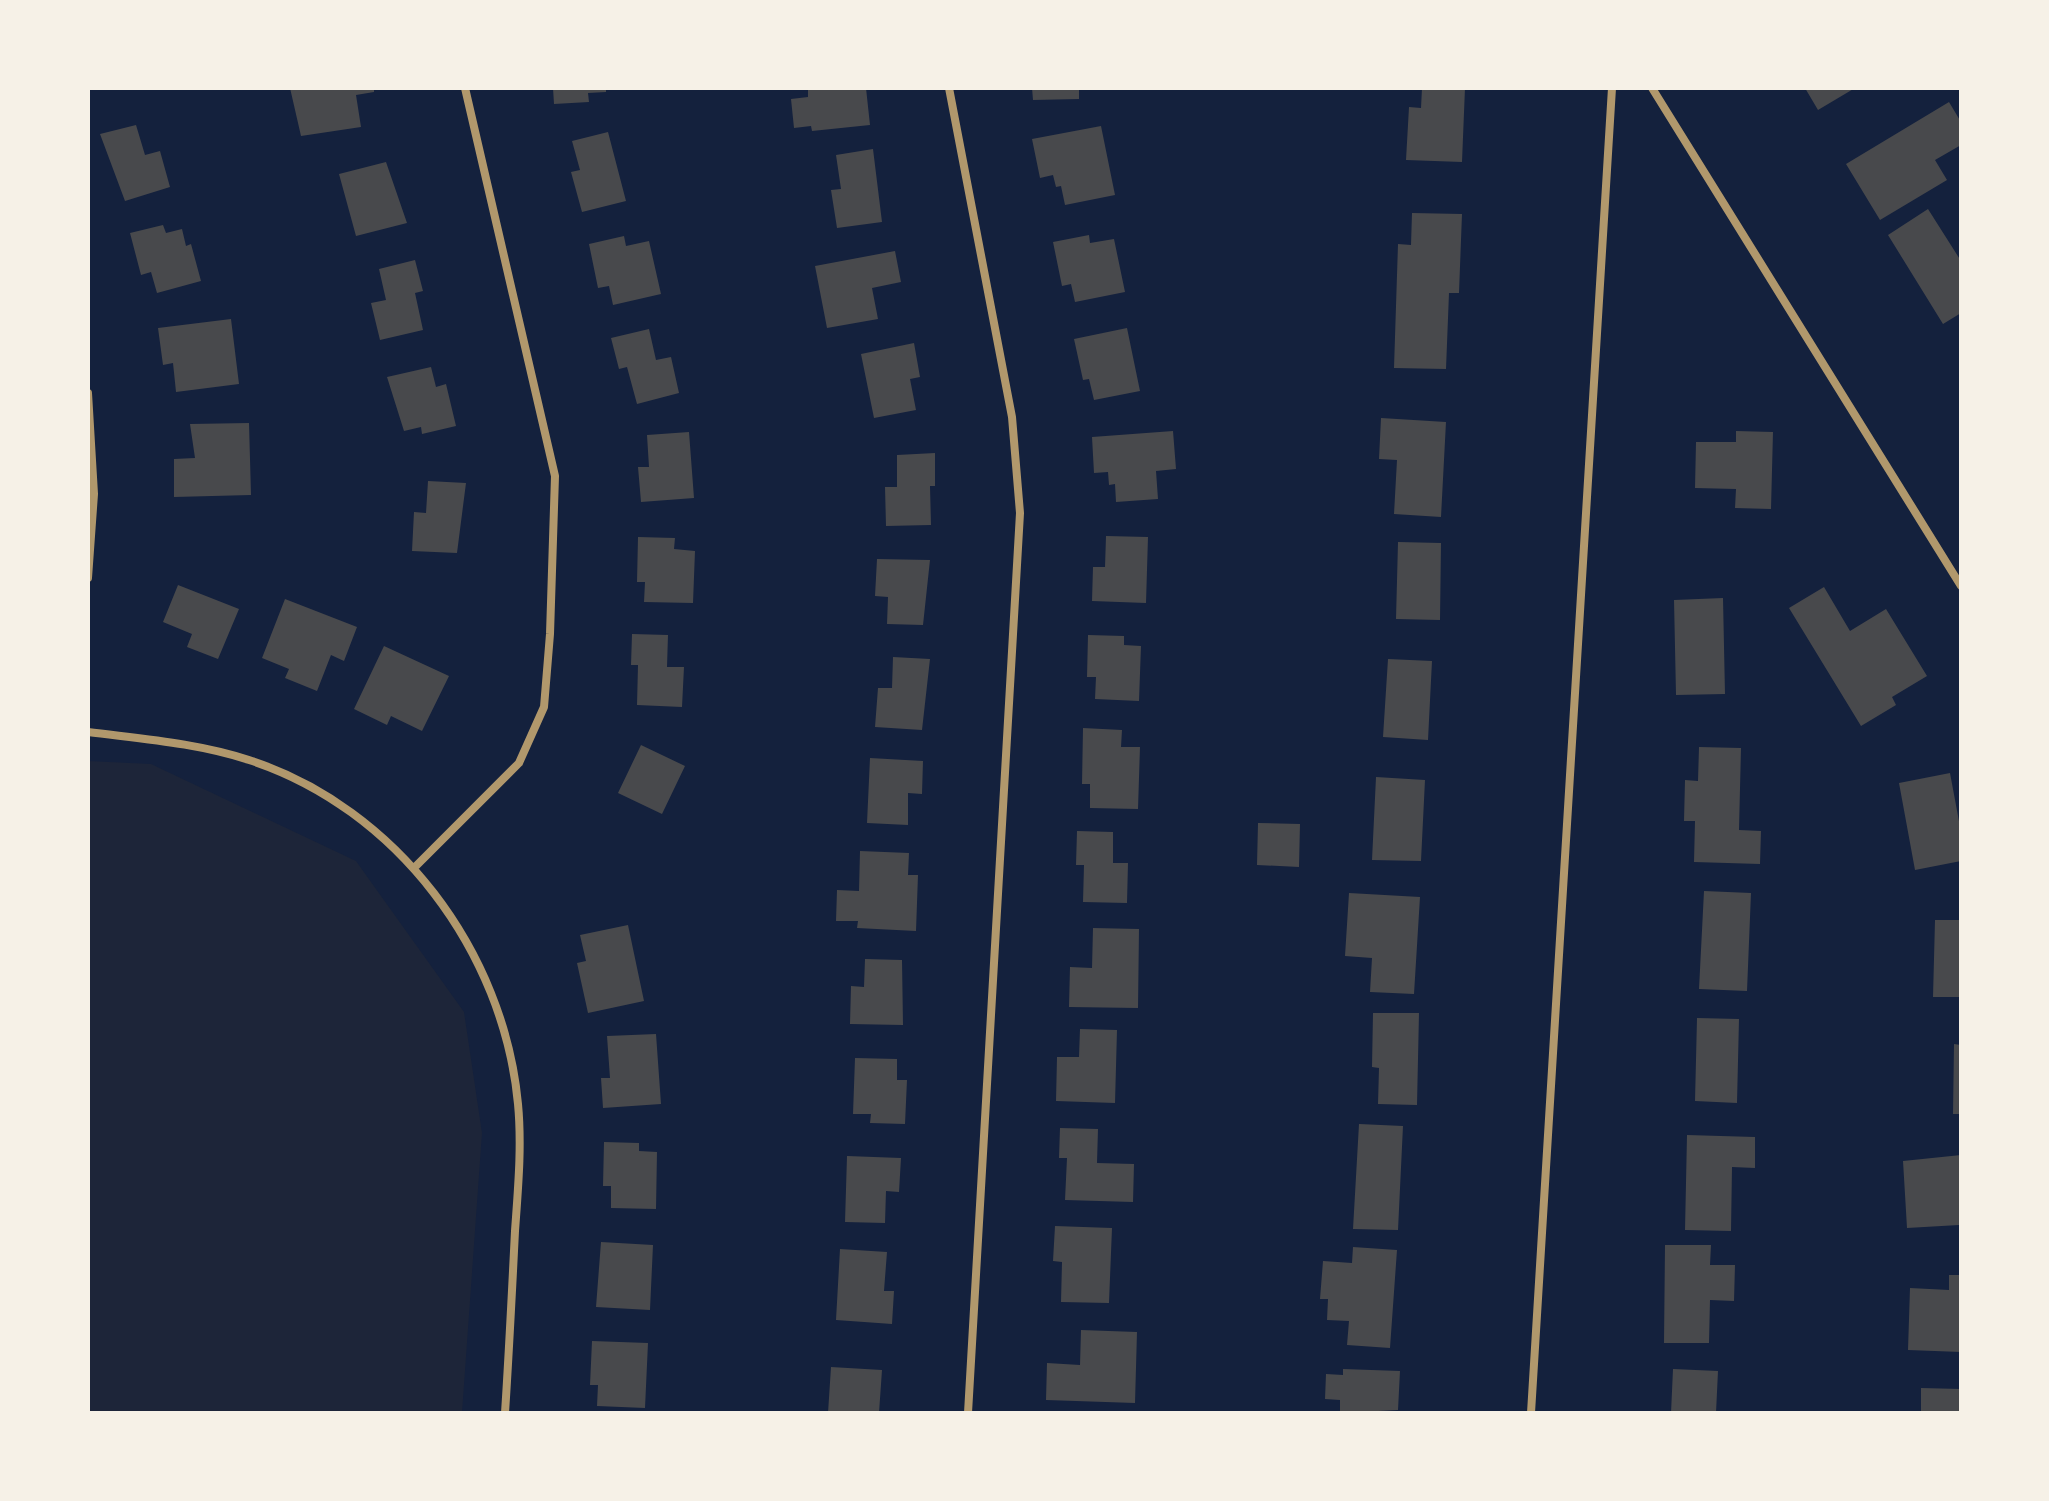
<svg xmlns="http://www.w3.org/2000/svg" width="2049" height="1501" viewBox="0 0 2049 1501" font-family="'Fira Sans',sans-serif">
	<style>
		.green { fill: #1d2539 }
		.building { fill: #48494c }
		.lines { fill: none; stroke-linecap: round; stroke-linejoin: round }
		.minor { stroke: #b1986c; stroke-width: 8 }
	</style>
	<rect width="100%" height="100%" fill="#14213d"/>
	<path class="green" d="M88,761l63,3 205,97 108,151 18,121 -20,280h-374z"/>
	<path class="building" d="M290,88h84v4l-18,3 5,32 -60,9z
		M553,88h53v4l-18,1 1,9 -35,2z
		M808,88h58l4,37 -58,6 -1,-5 -17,2 -3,-29 17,-2z
		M1032,88h47v11l-46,1z
		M1422,88h43l-3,74 -56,-2 3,-53 12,1z
		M1805,88h50l-37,22z
		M1949,102l12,20v23l-26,15 12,20 -67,40 -34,-56z
		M136,125l9,30 15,-4 10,36 -45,14 -25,-67z
		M1101,126l14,69 -50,10 -4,-19 -5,1 -3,-12 -13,3 -8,-39z
		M608,132l18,69 -44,11 -11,-40 9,-2 -8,-29z
		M873,149l9,73 -45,6 -6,-38 10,-1 -5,-34z
		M386,162l21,61 -51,13 -17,-62z
		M1928,209l33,52v52l-18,11 -55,-89z
		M1412,213l50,1 -3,79h-10l-3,76 -52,-1 4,-124 13,1z
		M163,225l3,8 16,-4 4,17 5,-2 10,37 -44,12 -6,-21 -10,3 -11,-42z
		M1089,235l1,8 24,-4 11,53 -50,10 -4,-18 -9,2 -9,-44z
		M624,236l2,10 23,-5 12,53 -48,11 -4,-19 -11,2 -9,-44z
		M895,251l6,31 -29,6 6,31 -51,9 -12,-62z
		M415,260l8,31 -8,2 8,37 -43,10 -9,-37 15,-3 -7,-31z
		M231,319l8,65 -63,8 -3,-29 -10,2 -5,-37z
		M1127,328l13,63 -46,9 -5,-21 -6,1 -9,-41z
		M649,329l7,31 15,-3 8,36 -42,11 -10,-37 -8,2 -8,-31z
		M914,343l6,34 -10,2 6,31 -42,8 -13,-64z
		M431,367l5,20 10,-3 10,42 -34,8 -1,-7 -17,4 -17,-54z
		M1381,418l65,4 -5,95 -47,-3 3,-54 -18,-1z
		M249,423l2,72 -77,2v-38l21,-1 -5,-34z
		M1173,431l3,38 -20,2 2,28 -42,3 -1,-18 -6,1 -1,-13 -14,1 -2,-36z
		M1736,431l37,1 -2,77 -36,-1 1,-19 -41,-1 1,-46h40z
		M689,432l5,66 -53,4 -3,-35h11l-2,-32z
		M935,453v33h-5l1,39 -45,1 -1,-39h12v-32z
		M428,481l38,2 -9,70 -45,-2 2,-39 12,1z
		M1106,536l42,1 -2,66 -54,-2 1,-34h12z
		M638,537l37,1 -1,11 21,2 -2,52 -49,-1 1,-20h-8z
		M1398,542l43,1 -1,77 -44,-1z
		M877,559l53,1 -7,65 -36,-1 1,-27 -13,-1z
		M178,585l61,24 -21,50 -31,-12 5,-13 -29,-12z
		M1824,587l26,44 36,-22 41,67 -35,21 4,8 -35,21 -72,-118z
		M1723,598l2,96 -49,1 -2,-95z
		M285,599l72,28 -13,34 -13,-6 -14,36 -32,-13 4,-9 -27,-11z
		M632,634l36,1 -1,32h17l-2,40 -45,-2 1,-40h-7z
		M1088,635l36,1v9l17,1 -2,55 -44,-2 1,-22h-9z
		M384,646l65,30 -27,55 -31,-15 -4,9 -33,-16z
		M893,657l37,2 -8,71 -47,-3 3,-39h14z
		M1388,659l44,2 -4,79 -45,-3z
		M1083,728l39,2 -1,17h19l-2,62 -48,-1v-24h-8z
		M641,745l44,21 -23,48 -44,-21z
		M1699,747l42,1 -2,82 22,1 -1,33 -66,-2 1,-41h-11l1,-41 13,1z
		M870,758l53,3 -1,33 -14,-1v32l-41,-2z
		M1950,773l11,59v29l-46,9 -16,-87z
		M1376,777l49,3 -4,81 -49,-1z
		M1258,823l42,1 -1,43 -42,-2z
		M1077,831l36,1v31h15l-1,40 -44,-1 1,-37h-8z
		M860,851l49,2 -1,22h10l-2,56 -59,-3 1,-7h-22l1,-31 22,1z
		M1704,891l47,2 -4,98 -48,-2z
		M1349,893l71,4 -6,97 -44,-2 2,-34 -27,-2z
		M1935,920h26v77h-28z
		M628,925l16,76 -56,12 -11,-50 9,-2 -6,-26z
		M1093,928l46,1 -1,79 -69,-1 1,-40 22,1z
		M865,959l37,1 1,65 -53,-1 1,-38 13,1z
		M1373,1013h46l-2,92 -39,-1 1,-36 -7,-1z
		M1697,1018l42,1 -2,84 -42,-2z
		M1080,1029l37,1 -2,73 -59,-2 1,-44h22z
		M656,1034l5,70 -58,4 -2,-30h9l-3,-42z
		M1954,1044l7,1v69h-8z
		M855,1058l42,1v21h10l-2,44 -35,-1 1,-9h-18z
		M1359,1124l44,2 -5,104 -45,-1z
		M1060,1128l38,1 -1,34 37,1 -1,38 -68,-2 2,-42h-8z
		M1687,1135l68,2v31l-23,-1 -1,64 -46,-1z
		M604,1142l35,1v8l18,1 -1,57 -45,-1v-22h-8z
		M1961,1155l-2,70 -52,3 -4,-67z
		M847,1156l54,2 -2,34 -13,-1 -1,32 -40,-1z
		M1055,1226l57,2 -3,75 -48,-1 1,-40 -9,-1z
		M601,1242l52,3 -3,65 -54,-3z
		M1665,1245h46l-1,20h25l-1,36 -24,-1 -1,43h-45z
		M1353,1247l44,3 -7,98 -43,-3 2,-24 -22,-1 1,-21h-8l3,-38 29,2z
		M840,1249l47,3 -3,39h10l-2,33 -56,-4z
		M1949,1275h12v77l-53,-2 2,-62 39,2z
		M1081,1330l56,2 -2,71 -89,-3 1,-37 33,2z
		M592,1341l56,2 -3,65 -48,-2 1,-21h-8z
		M831,1367l51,3 -3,43h-51z
		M1343,1369l57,2 -2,39 -58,3v-13l-15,-1 1,-25 17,1z
		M1673,1369l45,2 -2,42h-45z
		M1921,1388l40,1v24h-40z"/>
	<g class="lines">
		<path class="minor" d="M949,88l63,329 8,96 -52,900
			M1652,88l309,498
			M88,393l6,101 -6,84
			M88,732c54,7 109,11 161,28 148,48 255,192 269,344 4,42 0,85 -3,127 -3,61 -6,121 -10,182
			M414,868l105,-105 25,-56 6,-73 5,-158 -90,-388
			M1531,1413l81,-1325"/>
	</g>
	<rect width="2049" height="1501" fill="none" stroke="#f6f1e7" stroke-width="180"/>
</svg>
